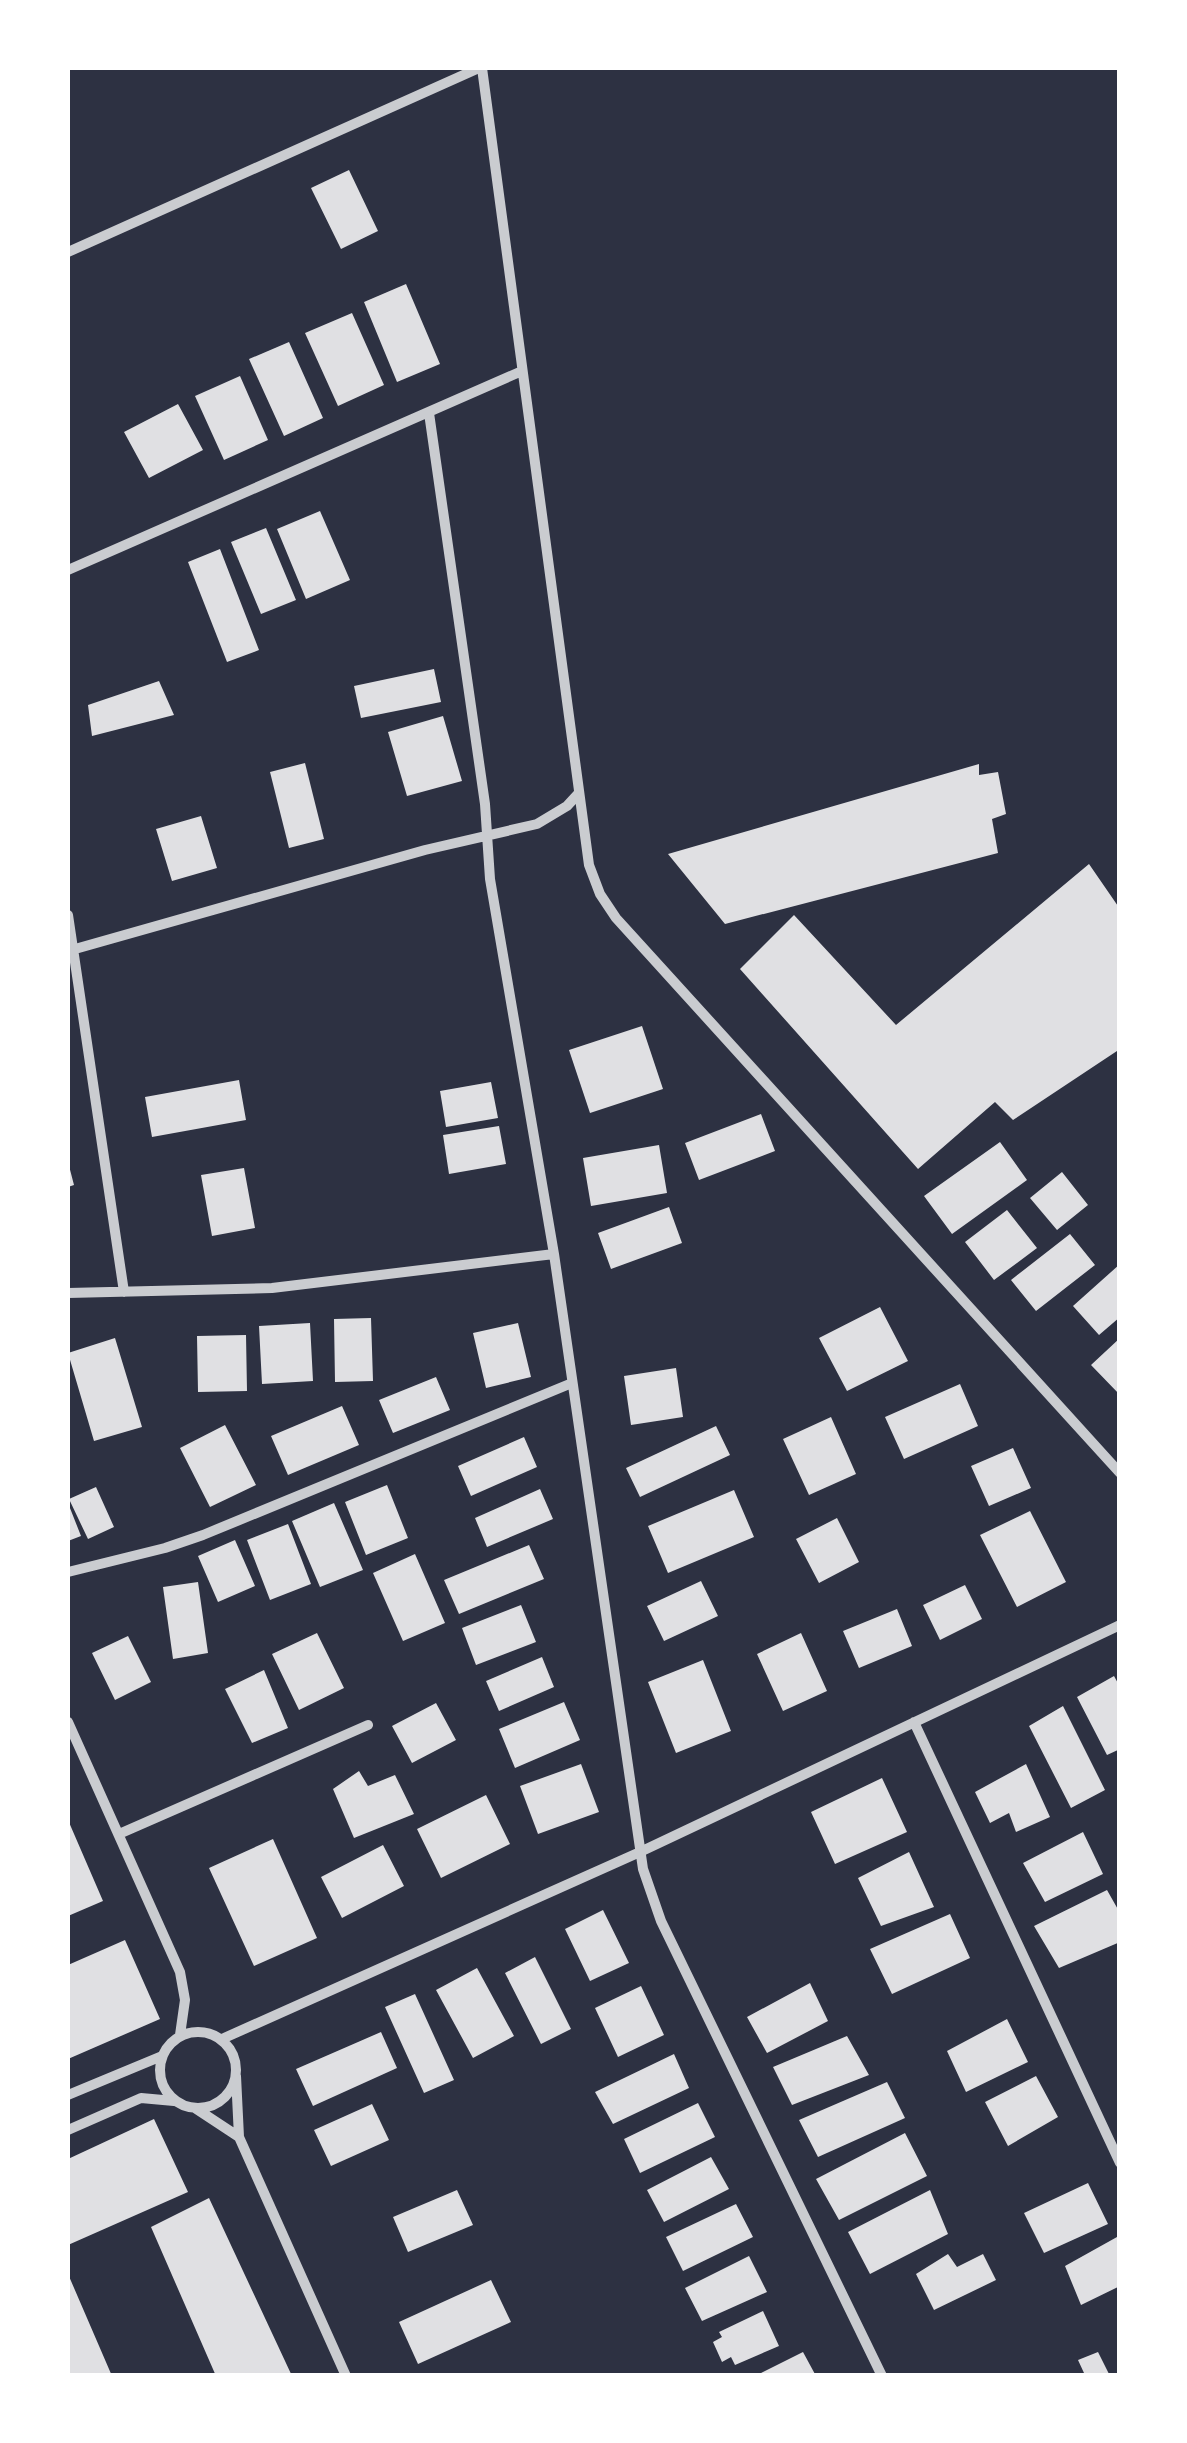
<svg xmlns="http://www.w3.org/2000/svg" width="1187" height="2443" viewBox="0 0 1187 2443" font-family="'Varela Round',sans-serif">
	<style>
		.building { fill: #e0e0e3 }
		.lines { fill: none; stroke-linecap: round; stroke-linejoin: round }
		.minor { stroke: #caccd0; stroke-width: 10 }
	</style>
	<rect width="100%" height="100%" fill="#2d3142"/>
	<path class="building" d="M349,170l29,61 -37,18 -30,-61z
		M406,284l34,80 -43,18 -33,-80z
		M352,313l32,72 -46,21 -33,-73z
		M289,342l34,76 -39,18 -35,-77z
		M240,376l28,64 -44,20 -29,-64z
		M178,404l25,46 -54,28 -25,-46z
		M320,511l30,69 -44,19 -29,-70z
		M266,528l30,72 -35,14 -30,-72z
		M220,549l39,101 -32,12 -39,-100z
		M434,669l7,33 -80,16 -7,-32z
		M159,681l15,34 -82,21 -4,-31z
		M443,716l19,65 -55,15 -19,-64z
		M305,763l19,76 -35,9 -19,-76z
		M979,764v11l19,-3 8,42 -14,5 6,34 -273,71 -57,-70z
		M201,816l16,52 -45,13 -16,-52z
		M1089,864l31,45v140l-107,71 -18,-18 -77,67 -178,-200 54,-54 102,110z
		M642,1026l21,63 -73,24 -21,-63z
		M239,1080l7,40 -94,17 -7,-40z
		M491,1082l7,36 -52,9 -6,-36z
		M761,1114l14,37 -76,29 -14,-37z
		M499,1126l7,38 -57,10 -6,-39z
		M1000,1142l27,38 -75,54 -28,-38z
		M659,1145l8,48 -76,13 -8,-48z
		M68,1162l6,23 -6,2z
		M244,1168l11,60 -43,8 -11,-61z
		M1062,1172l26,33 -31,25 -27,-32z
		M669,1207l13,36 -71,26 -13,-36z
		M1007,1210l30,38 -43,32 -29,-38z
		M1070,1234l25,31 -59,46 -25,-31z
		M1120,1264v53l-21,18 -26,-29z
		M880,1307l28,54 -61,30 -28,-53z
		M371,1318l2,63 -38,1 -1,-63z
		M310,1323l3,58 -51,3 -3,-58z
		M518,1323l13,54 -45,11 -13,-55z
		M246,1335l1,56 -49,1 -1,-56z
		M115,1338l27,89 -48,14 -26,-88z
		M1120,1338v57l-29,-30z
		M676,1368l7,49 -52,8 -7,-49z
		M436,1377l14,33 -57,23 -14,-33z
		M960,1384l18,42 -74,33 -19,-42z
		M342,1406l17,39 -71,30 -17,-39z
		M831,1417l25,57 -47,21 -26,-56z
		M225,1425l31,60 -46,22 -30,-59z
		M716,1426l14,29 -90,42 -14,-29z
		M524,1437l13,30 -66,29 -13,-30z
		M1013,1448l18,40 -42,18 -18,-40z
		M387,1485l21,53 -42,17 -21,-53z
		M96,1487l18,40 -26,12 -19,-40z
		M540,1489l13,30 -66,28 -12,-29z
		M734,1490l20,47 -86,36 -20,-47z
		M68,1503l13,33 -13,5z
		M334,1503l29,67 -43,17 -28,-66z
		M1030,1511l36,71 -49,25 -37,-72z
		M837,1518l22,44 -40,21 -23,-44z
		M288,1524l23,60 -41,16 -23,-60z
		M235,1540l20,46 -37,16 -20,-46z
		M529,1545l15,34 -85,35 -15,-34z
		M415,1554l30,69 -42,18 -30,-68z
		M701,1581l17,35 -54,25 -17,-35z
		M198,1582l10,71 -35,6 -10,-72z
		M965,1585l17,34 -42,21 -17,-35z
		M521,1605l15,37 -60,23 -14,-37z
		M897,1609l15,37 -53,22 -16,-37z
		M317,1633l27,55 -45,22 -27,-56z
		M801,1633l26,58 -44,20 -26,-57z
		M128,1636l23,46 -36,18 -23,-47z
		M542,1657l12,30 -55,24 -13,-30z
		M703,1660l28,71 -55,22 -28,-71z
		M264,1670l24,58 -36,15 -27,-54z
		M1114,1676l6,11v62l-13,6 -30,-58z
		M564,1702l16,38 -65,28 -16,-39z
		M436,1703l20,37 -44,23 -20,-37z
		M1063,1706l42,84 -34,18 -42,-82z
		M581,1764l18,48 -61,22 -18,-48z
		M1026,1764l24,53 -34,15 -7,-19 -19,10 -15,-31z
		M359,1771l9,15 27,-11 19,39 -60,24 -21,-49z
		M882,1778l25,54 -72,32 -24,-52z
		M486,1795l24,49 -69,34 -24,-49z
		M68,1820l35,81 -35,15z
		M1083,1832l20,42 -58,28 -22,-39z
		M273,1839l44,99 -63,28 -45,-98z
		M383,1845l21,41 -62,32 -21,-41z
		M909,1852l25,55 -53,19 -23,-48z
		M1107,1890l13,23v29l-61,26 -25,-42z
		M603,1910l26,53 -39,18 -25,-52z
		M950,1914l20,44 -78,36 -22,-45z
		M125,1940l35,79 -92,40v-94z
		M535,1957l36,72 -30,15 -36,-71z
		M477,1968l37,68 -41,22 -37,-68z
		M810,1983l18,38 -61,32 -20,-36z
		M641,1986l23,49 -46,22 -23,-49z
		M415,1994l39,86 -30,13 -39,-86z
		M1007,2019l21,43 -62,30 -19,-41z
		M381,2032l16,36 -84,38 -17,-37z
		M847,2036l22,39 -77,30 -19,-38z
		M674,2054l15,34 -76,36 -18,-32z
		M1036,2076l22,41 -50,29 -23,-44z
		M887,2082l18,36 -87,39 -19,-37z
		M698,2103l17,34 -75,36 -16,-34z
		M372,2104l17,36 -58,26 -17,-36z
		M154,2119l34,73 -120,53v-86z
		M905,2133l22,43 -88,44 -23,-41z
		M711,2157l18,32 -65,33 -17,-32z
		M1088,2183l20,41 -64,29 -20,-40z
		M457,2190l16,35 -65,27 -15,-35z
		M930,2190l18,44 -78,40 -22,-42z
		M209,2198l83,178h-76l-65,-149z
		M736,2204l17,33 -70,34 -17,-34z
		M1117,2237l3,6v43l-39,19 -16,-39z
		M948,2254l9,13 26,-13 13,26 -62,30 -18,-36z
		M749,2256l18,36 -65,29 -17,-33z
		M68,2274l44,102h-44z
		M491,2280l20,42 -93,42 -19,-42z
		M763,2311l16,35 -44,19 -4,-8 -9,5 -9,-20 9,-5 -3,-5z
		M803,2352l13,24h-61z
		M1098,2352l12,24h-31l5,-3 -6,-13z"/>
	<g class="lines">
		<path class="minor" d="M482,68l107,797 11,29 16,24 504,555
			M68,252l411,-184
			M429,413l56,391 5,75 64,375 89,615 18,52 221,455
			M68,570l454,-199
			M68,915l56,377
			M68,951l357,-101 112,-26 30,-18 12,-13
			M68,1293l204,-5 282,-34
			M68,1572l97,-24 38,-13 369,-152
			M68,1722l112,250 5,28 -5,35
			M914,1722l206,441
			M119,1834l249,-109
			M160 2070a38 38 0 1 1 76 0a38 38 0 1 1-76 0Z
			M222,2039l418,-187 480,-227
			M236,2076l3,61 107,239
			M68,2095l94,-39
			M195,2108l44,29
			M68,2130l73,-32 33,3"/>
	</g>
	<rect width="1187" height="2443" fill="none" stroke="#ffffff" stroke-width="140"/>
</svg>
